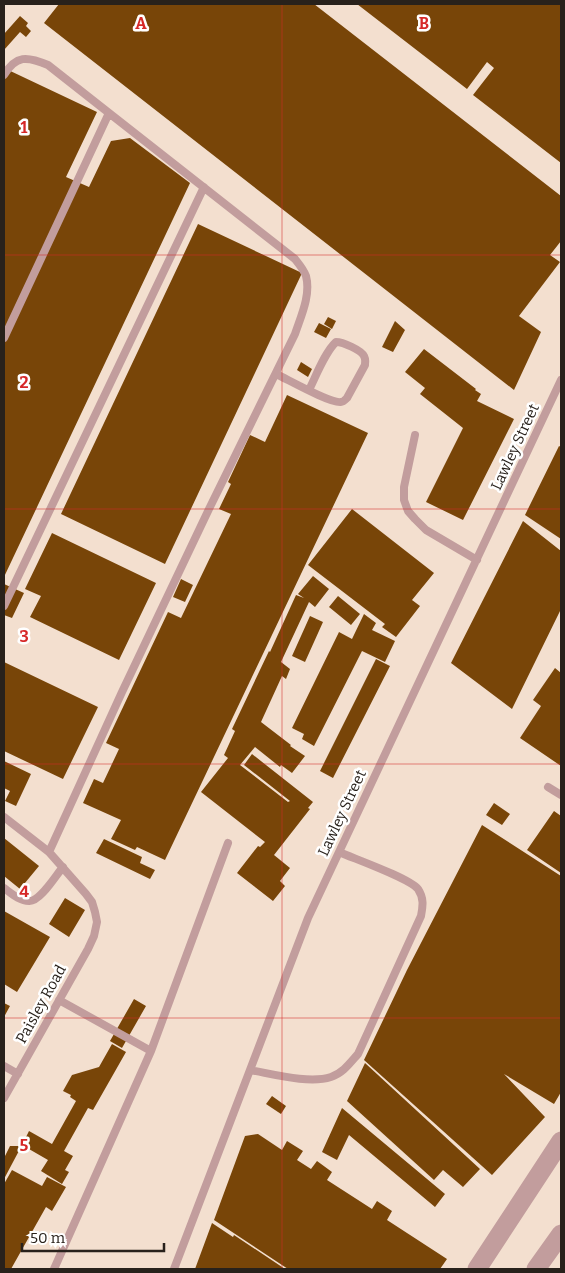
<svg xmlns="http://www.w3.org/2000/svg" width="565" height="1273" viewBox="0 0 565 1273" font-family="Bitter,serif">
	<style>
		.building { fill: #784508 }
		.lines { fill: none; stroke-linecap: round; stroke-linejoin: round }
		.service { stroke: #c29d9d; stroke-width: 8 }
		.tertiary { stroke: #c29d9d; stroke-width: 19 }
		.grid { fill: none; stroke: #d62828; stroke-width: 1; stroke-opacity: 0.55 }
		.labels { text-anchor: middle; stroke-width: 5; stroke-linejoin: round; paint-order: stroke }
		.street-label { font-size: 15px; fill: #28211b; stroke: #fff }
		.grid-label { font-size: 16px; text-anchor: middle; font-weight: bold; fill: #d62828; stroke: #fff; stroke-width: 5; stroke-linejoin: round; paint-order: stroke }
	</style>
	<rect width="100%" height="100%" fill="#f3dfcf"/>
	<path class="building" d="M59,4h255l247,192v45l-11,14 10,7 -41,54 22,16 -27,58 -470,-367z
		M357,4h204v159l-88,-68 21,-27 -7,-6 -20,27z
		M20,16l8,7 -2,3 5,5 -5,6 -6,-5 -16,18v-16z
		M4,68l93,44 -31,65 23,10 22,-46 19,-3 60,45 -186,394z
		M198,224l104,49 -137,291 -104,-50z
		M328,317l8,4 -4,8 -8,-5z
		M395,321l10,9 -12,22 -11,-5z
		M319,323l12,6 -5,9 -12,-6z
		M424,349l52,40 -1,1 6,4 -4,7 37,18 -51,101 -37,-18 37,-74 -43,-34 5,-6 -20,-16z
		M301,362l11,7 -4,8 -11,-7z
		M287,395l81,38 -203,427 -28,-13 -2,3 -24,-11 10,-19 -38,-17 11,-24 9,4 16,-34 -13,-6 62,-131 13,6 50,-104 -12,-5 12,-25 -3,-2 22,-47 15,7z
		M559,446l2,1v92l-36,-24z
		M352,509l82,64 -22,27 8,6 -24,31 -14,-10 3,-3 -77,-59z
		M523,521l38,30v58l-49,100 -61,-46z
		M52,533l104,50 -37,77 -89,-43 11,-21 -16,-7z
		M313,576l16,13 -14,18 -6,-5 -28,60 9,7 -4,10 -4,-3 -21,46 30,23 -1,1 15,10 -13,17 -11,-8 -1,2 -25,-20 -15,18 48,37 2,-1 -46,-36 8,-11 61,48 -5,6 2,1 -36,46 16,13 -10,13 5,5 -12,15 -36,-28 21,-27 2,1 5,-5 -64,-50 27,-34 -4,-3 11,-24 -3,-2 37,-78 1,1 26,-57 8,3 -6,-4z
		M181,579l12,6 -8,17 -12,-5z
		M4,584l20,9 -12,25 -8,-3z
		M338,596l22,18 -9,11 -22,-18z
		M364,614l12,9 -4,7 23,11 -10,21 -23,-11 -48,95 -12,-7 2,-5 -12,-6 47,-96 13,7z
		M310,616l13,6 -18,40 -13,-6z
		M376,659l14,7 -57,112 -13,-7z
		M4,662l94,45 -35,72 -59,-28z
		M555,668l6,5v93l-41,-28 21,-32 -8,-6z
		M4,761l27,13 -15,32 -11,-5 5,-10 -6,-3z
		M494,803l16,11 -8,11 -16,-10z
		M554,811l7,5v57l-34,-23z
		M482,825l79,51v216l-7,12 -50,-30 41,43 -53,58 -128,-115 43,-90z
		M4,838l35,28 -19,23 -16,-13z
		M104,839l38,18 -2,6 15,7 -5,9 -54,-26z
		M65,898l20,12 -16,27 -20,-13z
		M4,911l46,26 -33,55 -13,-8z
		M134,999l12,7 -24,42 -12,-7z
		M4,1003l6,3 -6,11z
		M112,1044l14,8 -33,58 -5,-2 -24,43 9,5 -8,14 4,2 -7,12 -21,-13 7,-11 -26,-15 7,-14 23,13 24,-43 -6,-4 1,-2 -8,-4 9,-16 27,-8z
		M365,1063l115,106 -17,18 -20,-17 -9,10 -87,-79z
		M272,1096l14,10 -5,8 -15,-10z
		M342,1108l103,86 -10,13 -86,-72 -12,25 -15,-8z
		M258,1134l24,16 5,-9 16,10 -6,9 14,9 6,-8 15,11 -5,8 45,29 5,-8 15,10 -5,9 60,39 -7,10h-152l-74,-49 31,-84z
		M10,1146h9l2,1 -17,32v-21z
		M12,1170l30,16 5,-9 19,10 -14,24 -6,-4 -35,62h-7v-85z
		M212,1223l21,14 1,-2 51,34h-90z"/>
	<g class="lines">
		<path class="service" d="M4,75c12,-20 23,-19 44,-10l61,48 186,146c4,5 9,11 11,17 5,19 -5,40 -11,58l-86,175 -87,183 -73,160
			M4,338l105,-225
			M276,374c11,5 55,30 65,28 2,0 4,-2 6,-4l18,-33c0,-4 1,-5 -1,-9 -3,-6 -21,-14 -28,-14 -11,10 -20,34 -27,48
			M415,435l-11,52v13l4,11 7,8 11,11 51,30
			M4,606l200,-419
			M548,787l13,8
			M4,817l45,35 37,42 6,8 3,10 2,10 -3,14 -6,13 -84,149
			M4,888c7,5 15,13 25,13 11,1 27,-26 34,-34
			M151,1051l77,-208
			M4,1066l14,8
			M250,1070c23,4 59,14 81,7 12,-4 19,-14 27,-23l63,-138c2,-10 3,-18 -3,-27 -9,-11 -63,-30 -79,-37
			M54,1269l97,-218 -92,-51
			M174,1269l134,-351 253,-538"/>
		<path class="tertiary" d="M477,1269l84,-128
			M536,1269l25,-35"/>
	</g>
	<path class="grid" d="M282,4v1265M4,255h557M4,509h557M4,764h557M4,1018h557"/>
	<g class="labels">
		<g class="street-label">
			<text transform="translate(515 447) rotate(-65)" y="5">Lawley Street</text>
			<text transform="translate(342 813) rotate(-65)" y="5">Lawley Street</text>
			<text transform="translate(41 1004) rotate(-61)" y="5">Paisley Road</text>
		</g>
	</g>
	<g class="grid-label">
		<text x="141" y="29">A</text>
		<text x="424" y="29">B</text>
		<text x="24" y="133">1</text>
		<text x="24" y="388">2</text>
		<text x="24" y="642">3</text>
		<text x="24" y="897">4</text>
		<text x="24" y="1151">5</text>
	</g>
	<rect width="565" height="1273" fill="none" stroke="#28211b" stroke-width="10"/>
	<path d="M22 1243v8h142v-8" fill="none" stroke="#28211b" stroke-width="2.5"/>
	<text x="30" y="1243" font-size="15" fill="#28211b" stroke="#ffffff" stroke-width="4" paint-order="stroke">50 m</text>
</svg>
